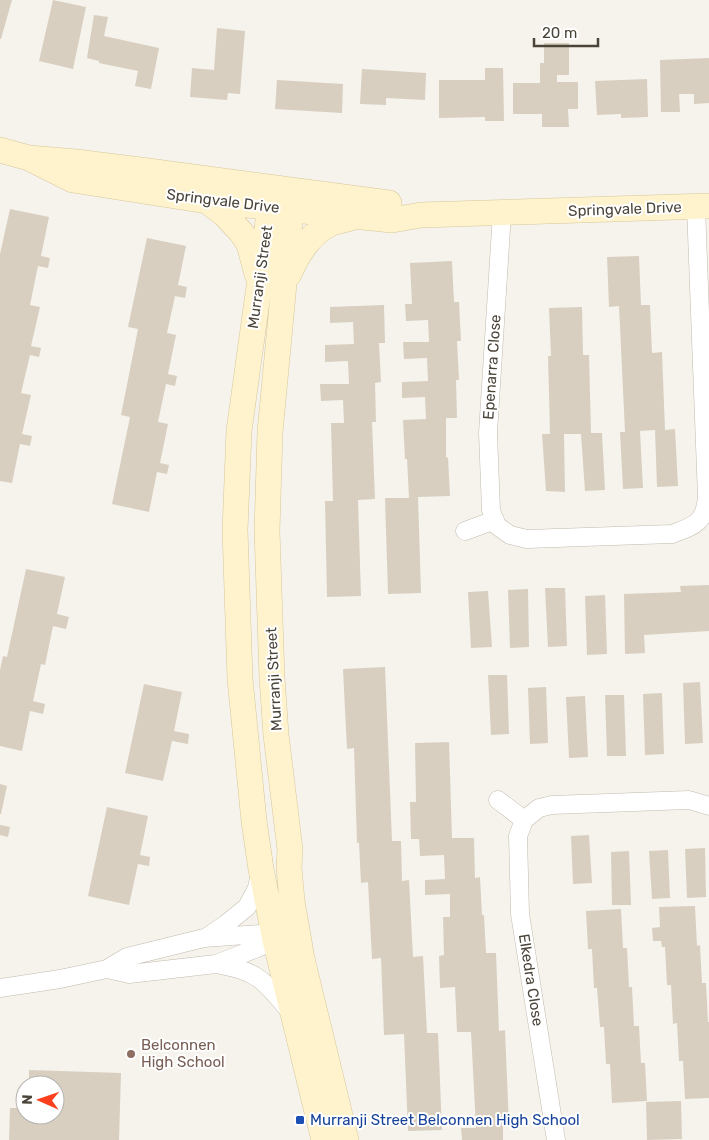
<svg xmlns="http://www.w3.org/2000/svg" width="709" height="1140" viewBox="0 0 709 1140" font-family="Rubik,sans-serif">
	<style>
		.building { fill: #d8cfc1 }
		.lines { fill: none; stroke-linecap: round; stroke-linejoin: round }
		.street-casing { stroke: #c2bbae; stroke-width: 19 }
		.secondary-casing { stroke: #d6c79b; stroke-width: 26 }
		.street { stroke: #fff; stroke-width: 18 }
		.secondary { stroke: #fff3cd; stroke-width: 25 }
		.education-dot { fill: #8d6e63; stroke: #fff; stroke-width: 2 }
		.transit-dot { fill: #1a4fb4; stroke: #fff; stroke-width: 2 }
		.labels { text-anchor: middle; stroke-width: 4; stroke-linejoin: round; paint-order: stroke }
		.street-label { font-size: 15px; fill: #4b4439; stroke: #fff }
		.education-label { font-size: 15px; fill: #785e54; stroke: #fff; text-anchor: start }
		.transit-label { font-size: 15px; fill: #164399; stroke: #fff; text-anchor: start }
	</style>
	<rect width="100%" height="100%" fill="#f6f3ec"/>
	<path class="building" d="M0,0h12l-11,39h-1z
		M53,0l33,7 -13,62 -34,-8z
		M94,15l14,2 -4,19 55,12 -8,41 -16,-3 3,-15 -39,-8v-2l-12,-3z
		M217,28l28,3 -5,63 -12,-1 -1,7 -37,-3 2,-29 22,2z
		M544,43h25v32h-12v7h21v27h-10l1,18h-27v-13h-29v-31h27v-20h4z
		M709,58v45l-15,1v-10h-15l1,18h-19l-1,-52z
		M485,68h18l1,53h-19v-4l-46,1v-38h46z
		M362,69l64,4 -1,27 -39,-2v7l-26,-1z
		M647,79l1,38 -27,1v-4l-24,1 -2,-34z
		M277,80l66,4 -1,29 -67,-4z
		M10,209l39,8 -8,39 9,2 -2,10 -10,-2 -8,39 10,2 -9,39 10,2 -2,9 -9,-2 -9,38 10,2 -9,39 10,2 -2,10 -10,-2 -8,39 -12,-2v-227z
		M147,238l39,8 -8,39 9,2 -2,11 -10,-2 -8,37 9,2 -8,39 9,2 -2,10 -9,-2 -8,38 10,2 -8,39 9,2 -2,9 -10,-2 -8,40 -37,-8 18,-87 -9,-2 17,-86 -10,-2z
		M639,256l2,49h9l2,48 10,-1 3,78 10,-1 3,57 -21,1 -2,-57 -15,1 3,57 -20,1 -3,-57h5l-6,-126 -10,1 -2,-50z
		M452,261l2,41h5l2,39h-4l2,39h-3l1,38h-11v40l2,-1 2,39 -32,1 3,96 -33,1 -3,-96h24l-2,-39h-2l-2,-39 23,-1 -1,-22 -23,1v-16l26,-1 -1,-23 -23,1 -1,-17h26l-1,-22 -22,1 -1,-17h7l-2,-41z
		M384,305l1,38h-6l2,39 -6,1 1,39h-4l3,77 -17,1 3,96 -34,1 -2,-96h8l-2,-78h13l-1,-23 -22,1 -1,-17h29l-1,-23 -23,1v-17l29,-1 -1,-22 -23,1v-16z
		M582,307l1,48h6l2,78h11l3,57 -20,1 -4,-57h-17l1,58 -19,-1 -4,-57h8l-2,-78h3l-2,-48z
		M26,569l39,8 -8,37 12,3 -3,12 -13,-3 -8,39 -4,-1 -8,37 12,3 -2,10 -13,-3 -8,40 -22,-5v-76l3,-14 4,1z
		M709,585v46l-65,4 1,18 -20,1 -1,-60 57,-2 -1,-6z
		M545,588h20l2,58 -19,1z
		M528,589l1,58 -19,1 -2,-58z
		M488,591l4,56 -21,1 -3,-56z
		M605,595l2,59 -20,1 -2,-59z
		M385,667l7,174h9l1,40 7,-1 4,77 10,-1 4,77h11l4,97 -34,1 -4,-97 -20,1 -3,-77 -9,1 -4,-77 -7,1 -2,-40h-2l-3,-95 -7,1 -4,-80z
		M488,675h19l2,59 -18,1z
		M700,682l3,61 -18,1 -2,-61z
		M144,684l38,8 -8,39 15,3 -1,10 -16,-3 -9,40 -38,-8z
		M546,687l2,56 -18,1 -2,-56z
		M662,693l2,61 -19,1 -2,-61z
		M605,695h19l2,61h-19z
		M585,696l3,61 -19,1 -3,-61z
		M449,742l3,96h22l1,40 5,-1 2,38h2l2,38h10l3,78 6,-1 2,48 2,49h-6v13h-41l-1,-12h15l-5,-96h-14l-2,-45 -15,1 -1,-32 5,-1 -1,-38h7v-23l-25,1v-15l20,-1 -1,-24 -24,1 -1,-17h-8l-1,-37h6l-1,-59z
		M0,784l7,2 -6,28h-1z
		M107,807l41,9 -8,39 10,2 -1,9 -11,-2 -9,41 -41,-9z
		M0,825l10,2 -2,10 -8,-2z
		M589,835l3,48 -19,1 -2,-48z
		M705,848l1,49 -19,1 -2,-49z
		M668,850l2,48 -18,1 -3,-48z
		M629,851l2,54h-19l-1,-53z
		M695,906l2,40 3,-1 2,38h4l2,39h1v76l-24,1 -2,-38h-4l-2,-38 -4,1 -2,-39h-4l-2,-38h-3l-1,-6h-8l-1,-13 8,-1 -1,-20z
		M621,909l2,39h4l2,39h3l2,39h5l2,37h4l2,38 -35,2 -2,-39h-4l-2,-37h-4l-3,-39h-3l-2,-39h-4l-2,-38z
		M29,1070l92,3 -2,67h-110l1,-32h15v7h30v-30h-26z
		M681,1101l1,38 -35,1 -1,-38z"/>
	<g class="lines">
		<g class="street-casing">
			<path id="street" d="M502,213l-14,220 3,77 5,15 14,10 17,4 145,-5c22,-8 33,-11 35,-37l-11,-290
				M465,531l30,-11
				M498,800l26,20
				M207,937l19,-13 21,-17 10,-19 3,-15
				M216,964c14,3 29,5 42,14 10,7 25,25 33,35
				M107,969l22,5 87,-10 39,-15 20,-9 4,-5
				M0,988l60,-9 47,-10 20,-12 77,-19 57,-4 14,6 7,5
				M556,1140l-36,-226 -2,-78 6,-16 15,-12 13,-3 137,-5 20,6"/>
		</g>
		<g class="secondary-casing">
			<path id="secondary" d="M0,150l29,8 47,4 72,9 241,32
				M29,158l44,22 134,21 185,19 29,-5 288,-9
				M281,189l-11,18 -31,224 -4,99 5,149 14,142 7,48 14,71 49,200
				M281,189l10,21 -21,222 -3,99 5,147 4,57 14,114 -1,19 3,33 10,58 44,181
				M207,201l17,13 17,18 8,12 8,30
				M289,274c9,-20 21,-41 43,-51 5,-2 13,-3 19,-5"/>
		</g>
		<use href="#street" class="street"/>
		<use href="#secondary" class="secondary"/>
	</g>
	<circle class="education-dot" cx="131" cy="1054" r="5"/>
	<rect class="transit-dot" x="295" y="1115" width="10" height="10" rx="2.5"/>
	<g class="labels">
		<g class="street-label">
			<text transform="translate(223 201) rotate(7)" y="5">Springvale Drive</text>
			<text transform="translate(625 209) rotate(-2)" y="5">Springvale Drive</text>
			<text transform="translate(260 277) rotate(-82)" y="5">Murranji Street</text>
			<text transform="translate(492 367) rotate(-86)" y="5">Epenarra Close</text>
			<text transform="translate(274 679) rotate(-93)" y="5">Murranji Street</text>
			<text transform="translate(531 980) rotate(81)" y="5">Elkedra Close</text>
		</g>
		<g class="education-label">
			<text x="141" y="1050">Belconnen<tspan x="141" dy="17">High School</tspan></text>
		</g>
		<g class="transit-label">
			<text x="310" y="1125">Murranji Street Belconnen High School</text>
		</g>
	</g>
	<g transform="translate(40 1100) rotate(272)"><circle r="24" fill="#ffffff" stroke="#b7b4b0"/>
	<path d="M0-4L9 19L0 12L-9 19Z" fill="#fc3f1d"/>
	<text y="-8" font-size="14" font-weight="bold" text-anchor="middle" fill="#4b4439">N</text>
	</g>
	<path d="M534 38v8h64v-8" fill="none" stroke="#4b4439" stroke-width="2.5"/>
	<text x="542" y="38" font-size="15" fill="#4b4439" stroke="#ffffff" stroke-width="4" paint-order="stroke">20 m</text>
</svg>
